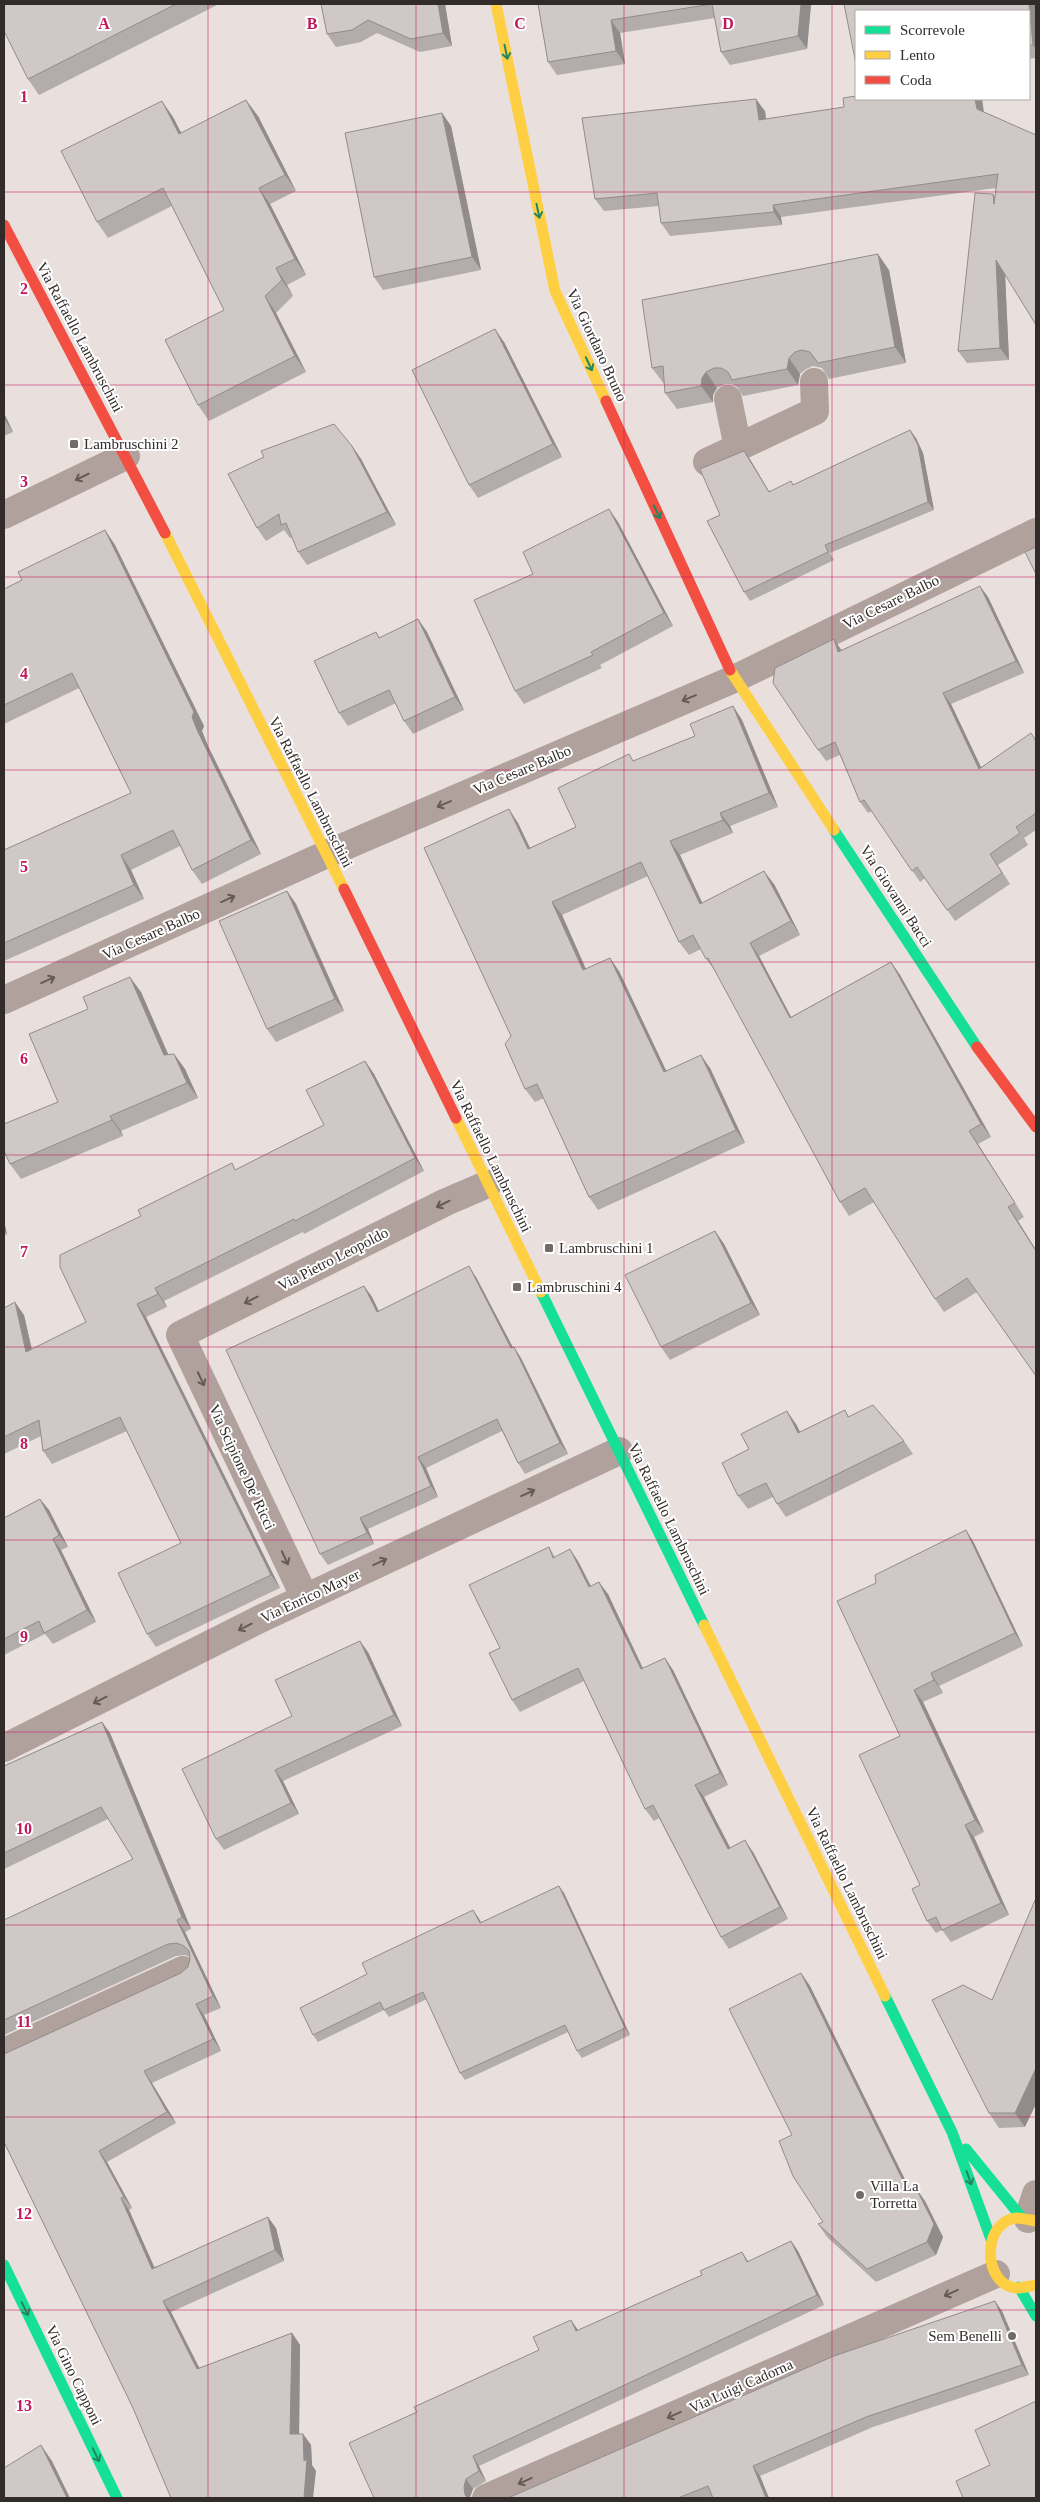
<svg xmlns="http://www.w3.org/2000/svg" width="1040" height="2502" viewBox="0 0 1040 2502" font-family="Georgia,serif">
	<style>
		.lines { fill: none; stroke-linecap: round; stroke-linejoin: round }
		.street { stroke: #b1a19d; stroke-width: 28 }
		.fast { stroke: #16e098; stroke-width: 11 }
		.slow { stroke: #ffcf43; stroke-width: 11 }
		.jam { stroke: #f24e42; stroke-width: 11 }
		.wall { fill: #b2acaa }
		.shaded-wall { fill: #918c8b }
		.building { fill: #cfc8c6; stroke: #918c8b }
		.oneway { stroke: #248661 }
		.oneway2 { stroke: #645a58 }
		.grid { fill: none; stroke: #c2185b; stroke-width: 1; stroke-opacity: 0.55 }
		.poi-dot { fill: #716a69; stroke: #fff; stroke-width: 2 }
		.labels { text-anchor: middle; stroke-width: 4; stroke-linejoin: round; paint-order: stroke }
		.street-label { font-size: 15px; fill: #312b2a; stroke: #fff }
		.poi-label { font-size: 15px; fill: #312b2a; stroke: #fff; text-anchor: start }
		.grid-label { font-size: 16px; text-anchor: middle; font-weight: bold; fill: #c2185b; stroke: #fff; stroke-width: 4; stroke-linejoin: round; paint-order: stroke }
	</style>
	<rect width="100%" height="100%" fill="#e9e0de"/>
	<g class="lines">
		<path class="street" d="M728,399l10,49
			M707,462l108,-51 -1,-29
			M4,515l122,-59
			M4,1000l323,-146 407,-175 302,-147
			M305,1598l-125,-263 266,-133 42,-18
			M4,1748l256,-129 359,-168
			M4,2052l179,-82
			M1028,2219l8,-25
			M486,2498l510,-224"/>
		<path class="fast" d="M834,830l143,217
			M541,1292l163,333
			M885,1996l67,136 39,107
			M966,2149l56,69
			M4,2265l113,233
			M1019,2287l17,29"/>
		<path class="slow" d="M496,4l59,287 51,110
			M165,533l179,356
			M730,670l104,160
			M456,1118l85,174
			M704,1625l181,371
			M1036,2221c-6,-1 -14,-3 -20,-3 -34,4 -34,66 0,70 6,0 14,-2 20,-3"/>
		<path class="jam" d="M4,225l161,308
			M606,401l124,269
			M344,889l112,229
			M977,1047l59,80"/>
	</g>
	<path class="wall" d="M4,4h215l-180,91 -11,-16z
		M321,4h124l7,42 -32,6 -43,-19 -16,9 -25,5 -9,-13z
		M538,4h273l-4,45 -77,16 -9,-13 -6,-34 -95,15 5,31 -68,11 -9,-13z
		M844,4h192v54l-7,1v-48z
		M856,99h126l2,13 52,23 -31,139 4,86 -42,3 -9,-12 35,-157 2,2 1,-8 -215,29 1,8 -112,11 -9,-13 -2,-17 -55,5 -9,-12 170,-88 1,8 78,-12z
		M442,113l9,13 30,144 -98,20 -9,-13z
		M258,116l38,75 -26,13 36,71 -19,10 6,11 -17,17 30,59 -97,49 -11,-16 26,-95 -52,-104 -64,32 -11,-16 76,-105 8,16z
		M889,270l17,93 -77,16 -7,-11 -9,-2 -7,3 -6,5 -2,11 -55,11 -6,-9 -5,-3h-7l-8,4 -4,7v7l-36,7 -12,-16 -1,-9 -12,-16z
		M504,342l58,115 -84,41 -9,-13z
		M4,413l9,19 -9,4z
		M916,438l7,15 11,57 -104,43 4,7 -84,41 -6,-9 -24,-77 24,-64 25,40 24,-6z
		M352,446l9,13 35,66 -89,40 -9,-13 -6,-15 -2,1 -6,-8 -18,11 -9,-13z
		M609,509l9,13 55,104 -73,39 2,3 -78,36 -9,-13 18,-117z
		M105,530l10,15 89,181 -2,5 6,15 53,108 -59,30 -10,-14 -12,-24 -49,24 13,29 -140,62v-111l127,-57 -52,-105 -75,36v-135l18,-9z
		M988,597l36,76 -73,31 30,63 55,-27v90l-12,8 4,7 -30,20 12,19 -55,37 -30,-43 -5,4 -48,-71 -4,2 -8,-11 -20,-47 -14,6 -8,-11 23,-100z
		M418,619l9,13 37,78 -51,24 -9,-13 -8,-18 -48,23 -9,-13 37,-81 4,6z
		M733,706l9,14 36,87 -48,19 3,7 -53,22 22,48 72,-19 26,51 -41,21 32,61 100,-55 9,13 91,162 -13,7 46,73 -6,4 18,29v126l-59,-84 -33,20 -9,-13 -61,-97 -25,14 -9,-14 -124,-230 -10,-13 -5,-10 -12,6 -10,-13 -31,-66 -86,39 24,54 33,2 47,100 44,-3 35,75 -147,67 -9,-13 -45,-99 -9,4 -10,-13 -14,-53 7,-213 12,25 46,-21 58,-66 61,-25z
		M287,891l9,13 48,107 -68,31 -9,-13z
		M141,992l27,62h6l11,15 13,29 -77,33 2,5 -102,43 -11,-15z
		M365,1061l9,13 50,97 -120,63 -1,-2 -139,69 3,6 -21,10 134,271 -124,59 -9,-13 34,-91 -54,-112 -75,33 -9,-13 -2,-15 -37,18v-146l20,7 8,34 54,-27 150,-152 88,-45z
		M4,1221l3,13 -3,2z
		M715,1231l9,13 36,71 -90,45 -9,-13z
		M476,1277l37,71 8,10 47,96 -43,20 -7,-11 -16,-32 -76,37 12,29 -70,32 6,15 -46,21 -8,-11 44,-268 8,11 7,14z
		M845,1410l4,7 55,24 9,13 -127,63 -9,-13 -4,-7 -25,12 -10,-13 11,-47 47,-25 4,8z
		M40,1499l9,11 19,37 -7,3 35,72 -43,22 -8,-10 -41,21v-137z
		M966,1530l8,13 49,103 -84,40 4,7 -20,9 61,130 -10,5 35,78 -58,27 -9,-12 -6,3 -9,-12 -7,-36 -20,-149 -24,-153z
		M549,1547l6,10 23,4 13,25 17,8 35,74 30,2 55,115 -24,12 26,51 23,4 35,67 -59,30 -8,-12 -62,-119 -5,3 -9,-12 -61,-128 -64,31 -8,-12 -12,-52z
		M368,1652l34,74 -119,55 16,33 -75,36 -8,-11 76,-123z
		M102,1722l8,11 81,196 -6,3 36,76 -17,7 17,36 -69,32 24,40 -69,39 25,46 -3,2 25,57 122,-39 8,33 -113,51 28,56 93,-35 8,12 -1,89h4l8,11 1,20 4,6 -183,-63 -129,-266 184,-175 2,-8v-2l-5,-2 -9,1 -172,79v-115l129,-61 -25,-40 -104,50v-103z
		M564,1893l66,142 -48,23 -5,-7 -9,-19 -103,48 -5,-7 -33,-74 -38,18 -5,-7 -66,32 -5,-7 54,-61 111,-57 3,5z
		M801,1973l9,13 101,206 14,9 18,36 -7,18 -60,27 -49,-45 -9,-13 5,-2 -31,-87z
		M963,1985l62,142 -26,1 -10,-15z
		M791,2241l7,10 26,54 -345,161 7,15 -13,8 -3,8 1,1h-97l43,-86 161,-82 124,-55 40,-23 7,10z
		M1002,2311l27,64 -156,52 -113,49 9,22h-56v-2l-5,2h-200z"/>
	<path class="shaded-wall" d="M438,4h7l7,42 -9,-13z
		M801,4h10l-4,45 -9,-13z
		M1029,4h7v46l-3,-5z
		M611,20l9,13 5,31 -9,-13z
		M756,99l9,12 3,21 -9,-12z
		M975,99h7l3,22 -8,-12z
		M246,100l12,16 38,75 -11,-16z
		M162,101l11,16 17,33 -11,-16z
		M442,113l9,13 30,144 -9,-13z
		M259,188l11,16 36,71 -11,-16z
		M773,205l8,12 1,8 -8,-13z
		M878,254l11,16 17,93 -11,-16z
		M996,260l9,13 4,87 -9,-12z
		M276,268l11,17 6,11 -11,-16z
		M265,296l11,17 30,59 -11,-16z
		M495,329l9,13 58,115 -9,-13z
		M789,358l11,16 -2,11 -11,-16z
		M706,372l11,16 -4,7v7l-12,-16 1,-8z
		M4,413l9,19 -9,-13z
		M910,430l6,8 7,15 11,57 -6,-8z
		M352,446l9,13 35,66 -9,-13z
		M744,451l6,8 24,41 -5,-8z
		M609,509l9,13 55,104 -9,-13z
		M105,530l10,15 89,181 -2,5 6,15 53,108 -10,-14 -53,-108z
		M980,586l8,11 36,76 -8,-12z
		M418,619l9,13 37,78 -9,-13z
		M834,639l8,12 -4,1z
		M943,693l8,11 36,76 -8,-11z
		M733,706l9,14 36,87 -9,-14z
		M509,809l9,14 19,40 -9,-14z
		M720,813l10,13 3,7 -10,-13z
		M670,841l10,14 29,62 -9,-13z
		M121,855l10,15 13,29 -10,-14z
		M764,871l10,13 26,51 -9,-14z
		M287,891l9,13 48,107 -9,-12z
		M552,902l10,13 30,68 -9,-13z
		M750,943l9,13 40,76 -9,-14z
		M610,958l9,13 54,114 -9,-13z
		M891,962l9,13 91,162 -10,-13z
		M130,977l11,15 34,78 -11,-15z
		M174,1054l11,15 13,29 -11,-15z
		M701,1055l9,13 35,75 -9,-13z
		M365,1061l9,13 50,97 -9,-13z
		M110,1116l11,15 2,5 -11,-16z
		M969,1131l9,13 46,73 -9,-14z
		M1008,1207l10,14 18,29v1z
		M4,1221l3,13 -3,-4z
		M715,1231l9,13 36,71 -9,-12z
		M469,1266l7,11 43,82 -8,-11z
		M364,1286l8,11 12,26 -7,-11z
		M155,1288l9,13 3,6 -9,-13z
		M15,1302l9,13 11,50 -9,-13z
		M137,1304l9,13 134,271 -9,-13z
		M514,1347l7,11 47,96 -8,-11z
		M787,1411l9,13 11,22 -9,-13z
		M418,1457l8,11 12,29 -7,-11z
		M40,1499l9,11 19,37 -9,-12z
		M360,1518l8,11 6,15 -7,-11z
		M966,1530l8,13 49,103 -8,-13z
		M53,1539l8,11 35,72 -9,-12z
		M570,1549l8,12 19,38 -8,-12z
		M599,1582l9,12 41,88 -8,-13z
		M360,1641l8,11 34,74 -8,-11z
		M665,1658l8,12 55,115 -8,-12z
		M931,1673l8,13 4,7 -9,-13z
		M914,1690l9,12 61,130 -9,-12z
		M102,1722l8,11 81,196 -9,-12z
		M275,1770l8,11 16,33 -8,-11z
		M695,1785l9,12 33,64 -9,-12z
		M965,1825l9,12 35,78 -8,-12z
		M745,1840l8,12 35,67 -8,-12z
		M559,1886l5,7 66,142 -5,-7z
		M473,1910l5,7 7,13 -5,-7z
		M177,1920l8,12 36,76 -8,-12z
		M801,1973l9,13 108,220 -9,-13z
		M196,2004l8,11 17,36 -8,-12z
		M1036,2068v36l-11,23 -10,-14z
		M144,2071l8,12 24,40 -9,-11z
		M99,2151l8,11 25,46 -8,-11z
		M916,2188l9,13 18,36 -7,18 -9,-13z
		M121,2198l8,12 31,70 -8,-11z
		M268,2217l8,11 8,33 -9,-11z
		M791,2241l7,10 26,54 -7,-10z
		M163,2301l8,11 35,69 -9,-12z
		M995,2301l7,10 27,64 -7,-10z
		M571,2320l7,10 5,11 -7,-10z
		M292,2333l8,12 -1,101 -9,-12z
		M303,2434l8,11 1,20 4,6 -3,27h-9z
		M41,2445l11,16 18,37h-3z
		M473,2456l6,10 7,15 -7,-10z
		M753,2466l7,10 9,22h-3z
		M466,2479l7,10 -3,8 1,1h-4l-2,-3 -1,-8z"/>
	<path class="building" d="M4,4h172l-148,75 -24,-48z
		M321,4h117l5,29 -32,6 -43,-19 -16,10 -25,4z
		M538,4h263l-3,32 -77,16 -9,-48 -101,16 5,31 -68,11z
		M844,4h185l4,41h-4v-34h-173v53z
		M856,96v3h119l2,10 59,26v190l-40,-65 4,88 -42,3 17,-158 18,1 1,10 4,-30 -225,31 1,7 -113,11 -4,-30 -62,6 -13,-81 174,-19 3,21 85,-13 -1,-9z
		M246,100l39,75 -26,13 36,71 -19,9 6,12 -17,16 30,60 -97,49 -33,-65 59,-30 -61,-122 -66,34 -36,-71 101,-50 17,33z
		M442,113l30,144 -98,20 -29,-144z
		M878,254l17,93 -77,16 -8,-11 -8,-2 -7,2 -6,6 -2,11 -55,11 -4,-8 -7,-4h-7l-8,4 -4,6 -1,8 -36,7 -2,-27 -11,2 -10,-68z
		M495,329l58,115 -84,41 -57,-115z
		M334,424l18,22 35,66 -89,40 -12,-29 -5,2 -2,-11 -22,14 -29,-54 36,-17 -3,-6z
		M910,430l8,15 10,57 -103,43 3,7 -84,40 -37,-71 13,-6 -20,-46 44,-18 25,41 22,-11 2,4z
		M609,509l55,104 -73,39 2,3 -78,36 -41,-91 59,-26 -10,-22z
		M105,530l89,182 -2,5 6,15 53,108 -59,30 -19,-40 -52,25 13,30 -130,58v-93l127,-57 -59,-120 -68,32v-116l18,-9 -4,-8z
		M1036,547v27l-11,-22z
		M980,586l36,75 -73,32 36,76 52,-36 5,8v72l-20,14 4,6 -30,21 12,19 -55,37 -30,-43 -5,4 -48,-71 -4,2 -25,-60 -17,8 -45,-67 2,-15 59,-29 4,13z
		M418,619l37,78 -51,24 -15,-31 -50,23 -25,-52 62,-29 3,6z
		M733,706l36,87 -49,20 3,7 -53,21 30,63 64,-33 27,50 -41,22 40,75 101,-56 90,162 -12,7 46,72 -7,4 28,44v125l-69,-98 -32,21 -70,-111 -25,14 -132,-244 -2,1 -13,-24 -14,7 -38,-80 -89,40 31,68 27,-12 54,114 37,-17 35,75 -147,67 -52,-113 -12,5 -20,-45 6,-8 -87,-188 85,-39 19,40 48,-22 -18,-39 71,-34 4,7 62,-25 -5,-12z
		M287,891l48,108 -68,30 -48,-108z
		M130,977l34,78 10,-1 13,29 -77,33 2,4 -102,44 -6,-13v-27l54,-22 -29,-68 59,-25 -5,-12z
		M365,1061l50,97 -120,63 -1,-2 -139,69 3,6 -21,10 134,271 -124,59 -29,-61 63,-30 -61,-126 -77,34 -4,-31 -35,17v-129l11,-6 11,50 60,-30 -26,-55v-12l81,-39 -3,-6 94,-47 3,7 89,-45 -18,-35z
		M715,1231l36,72 -90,44 -36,-72z
		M469,1266l42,82 3,-1 46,96 -42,20 -21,-44 -79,38 13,29 -71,32 7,15 -47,21 -94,-204 138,-64 13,26z
		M873,1405l31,36 -127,63 -11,-21 -28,13 -16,-33 27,-14 -8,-15 46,-23 11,22 47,-23 3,7z
		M40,1499l19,36 -6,4 34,71 -43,23 -5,-12 -35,18v-121z
		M966,1530l49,103 -84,40 3,7 -20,10 61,130 -10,5 36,78 -59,27 -6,-13 -9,4 -15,-32 8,-4 -61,-130 41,-19 -63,-135 39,-18 -1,-8z
		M549,1547l4,11 17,-9 19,38 10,-5 42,87 24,-11 55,115 -25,12 33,64 17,-9 35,67 -59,30 -68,-132 -8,4 -67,-141 -66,32 -23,-47 11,-5 -31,-63z
		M360,1641l34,74 -119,55 16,33 -75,36 -34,-70 110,-53 -17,-36z
		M102,1722l80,195 -5,3 36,76 -17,8 17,35 -69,32 23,41 -68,39 25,46 -3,1 31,71 116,-52 7,33 -112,51 34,68 95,-36 -2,101h13l1,27 3,-2 -3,39h-133l-38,-90 -129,-266v-88l177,-81 7,-6 2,-8 -1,-8 -5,-5 -7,-3 -9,1 -164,76v-100l129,-61 -32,-52 -97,46v-87z
		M559,1886l66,142 -48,23 -12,-26 -105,48 -37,-81 -39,18 -4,-8 -67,33 -13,-27 67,-34 -5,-11 111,-53 7,13z
		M1036,1898v170l-21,45h-26l-57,-113 31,-15 29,15z
		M801,1973l108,220 7,-5 18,36 -7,18 -60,27 -49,-45 5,-2 -30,-46 -14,-35 13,-6 -63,-126z
		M791,2241l26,54 -344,161 6,15 -13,8 -2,8 1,8 3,3h-94l-25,-55 68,-31 -3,-5 125,-57 -6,-13 38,-17 5,11 126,-56 -2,-4 42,-19 5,10z
		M995,2301l27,64 -156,52 -113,49 13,32h-53l-5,-12 -30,12h-170l326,-142z
		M1036,2401v97h-73l-7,-17 34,-16 -15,-35z
		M41,2445l26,53h-63v-30z"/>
	<defs><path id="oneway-shaft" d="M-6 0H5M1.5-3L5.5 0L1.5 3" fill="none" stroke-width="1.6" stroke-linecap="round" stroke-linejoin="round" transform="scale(1.25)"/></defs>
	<g class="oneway">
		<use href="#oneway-shaft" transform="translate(506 52) rotate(78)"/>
		<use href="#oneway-shaft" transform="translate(538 211) rotate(78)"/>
		<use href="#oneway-shaft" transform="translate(589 364) rotate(65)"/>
		<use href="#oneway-shaft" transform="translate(657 512) rotate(65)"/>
		<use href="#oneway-shaft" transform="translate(969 2178) rotate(70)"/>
		<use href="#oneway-shaft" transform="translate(25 2309) rotate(64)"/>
		<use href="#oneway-shaft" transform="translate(96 2455) rotate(64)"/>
	</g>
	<g class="oneway2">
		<use href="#oneway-shaft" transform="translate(82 477) rotate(154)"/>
		<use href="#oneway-shaft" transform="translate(689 698) rotate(157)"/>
		<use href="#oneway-shaft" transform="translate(444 804) rotate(157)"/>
		<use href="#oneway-shaft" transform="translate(228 899) rotate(-24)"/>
		<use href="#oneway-shaft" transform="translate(48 980) rotate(-24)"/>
		<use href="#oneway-shaft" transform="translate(443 1204) rotate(154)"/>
		<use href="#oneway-shaft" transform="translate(251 1300) rotate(153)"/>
		<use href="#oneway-shaft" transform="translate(201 1379) rotate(65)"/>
		<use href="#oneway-shaft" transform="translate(528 1493) rotate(-25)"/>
		<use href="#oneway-shaft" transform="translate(285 1558) rotate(65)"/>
		<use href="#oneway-shaft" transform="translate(380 1562) rotate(-25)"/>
		<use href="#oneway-shaft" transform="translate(245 1627) rotate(153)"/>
		<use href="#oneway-shaft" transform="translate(100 1700) rotate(153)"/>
		<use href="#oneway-shaft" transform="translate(951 2293) rotate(156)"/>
		<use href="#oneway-shaft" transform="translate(674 2415) rotate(156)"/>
		<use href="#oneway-shaft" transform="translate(525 2481) rotate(156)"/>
	</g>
	<path class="grid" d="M208,4v2494M416,4v2494M624,4v2494M832,4v2494M4,192h1032M4,385h1032M4,577h1032M4,770h1032M4,962h1032M4,1155h1032M4,1347h1032M4,1540h1032M4,1732h1032M4,1925h1032M4,2117h1032M4,2310h1032"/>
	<g class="poi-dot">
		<rect x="69" y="439" width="10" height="10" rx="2.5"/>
		<rect x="544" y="1243" width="10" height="10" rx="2.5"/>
		<rect x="512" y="1282" width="10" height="10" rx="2.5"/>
		<circle cx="860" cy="2195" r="5"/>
		<circle cx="1012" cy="2336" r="5"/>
	</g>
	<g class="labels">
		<g class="street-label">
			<text transform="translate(80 337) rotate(62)" y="5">Via Raffaello Lambruschini</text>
			<text transform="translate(597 345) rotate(65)" y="5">Via Giordano Bruno</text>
			<text transform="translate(891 602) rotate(-26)" y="5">Via Cesare Balbo</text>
			<text transform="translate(522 770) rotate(-23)" y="5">Via Cesare Balbo</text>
			<text transform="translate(311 792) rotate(63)" y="5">Via Raffaello Lambruschini</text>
			<text transform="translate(896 896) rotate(57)" y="5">Via Giovanni Bacci</text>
			<text transform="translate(151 934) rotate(-24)" y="5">Via Cesare Balbo</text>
			<text transform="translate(491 1156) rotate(64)" y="5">Via Raffaello Lambruschini</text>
			<text transform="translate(333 1259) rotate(-27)" y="5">Via Pietro Leopoldo</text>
			<text transform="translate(242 1467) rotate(65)" y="5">Via Scipione De' Ricci</text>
			<text transform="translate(669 1519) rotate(64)" y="5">Via Raffaello Lambruschini</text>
			<text transform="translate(310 1596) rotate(-25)" y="5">Via Enrico Mayer</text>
			<text transform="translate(847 1883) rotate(64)" y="5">Via Raffaello Lambruschini</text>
			<text transform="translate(74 2375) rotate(64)" y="5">Via Gino Capponi</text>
			<text transform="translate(741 2386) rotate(-24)" y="5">Via Luigi Cadorna</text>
		</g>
		<g class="poi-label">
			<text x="84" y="449">Lambruschini 2</text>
			<text x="559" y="1253">Lambruschini 1</text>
			<text x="527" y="1292">Lambruschini 4</text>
			<text x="870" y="2191">Villa La<tspan x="870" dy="17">Torretta</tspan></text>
			<text x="1002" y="2341" text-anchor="end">Sem Benelli</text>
		</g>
	</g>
	<g class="grid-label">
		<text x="104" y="29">A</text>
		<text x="312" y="29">B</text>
		<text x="520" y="29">C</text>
		<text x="728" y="29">D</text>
		<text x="24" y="102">1</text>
		<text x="24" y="294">2</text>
		<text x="24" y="487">3</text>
		<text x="24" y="679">4</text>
		<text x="24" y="872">5</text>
		<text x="24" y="1064">6</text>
		<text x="24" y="1257">7</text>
		<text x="24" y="1449">8</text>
		<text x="24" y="1642">9</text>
		<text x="24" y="1834">10</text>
		<text x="24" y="2027">11</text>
		<text x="24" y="2219">12</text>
		<text x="24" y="2411">13</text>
	</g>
	<rect width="1040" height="2502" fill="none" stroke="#312b2a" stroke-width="10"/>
	<rect x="855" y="10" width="175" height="90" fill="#ffffff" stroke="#adaaaa"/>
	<rect x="865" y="26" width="25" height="8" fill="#16e098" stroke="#adaaaa"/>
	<text x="900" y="35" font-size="15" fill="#312b2a">Scorrevole</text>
	<rect x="865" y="51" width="25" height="8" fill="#ffcf43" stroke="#adaaaa"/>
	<text x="900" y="60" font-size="15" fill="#312b2a">Lento</text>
	<rect x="865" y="76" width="25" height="8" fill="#f24e42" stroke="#adaaaa"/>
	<text x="900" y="85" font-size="15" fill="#312b2a">Coda</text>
</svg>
